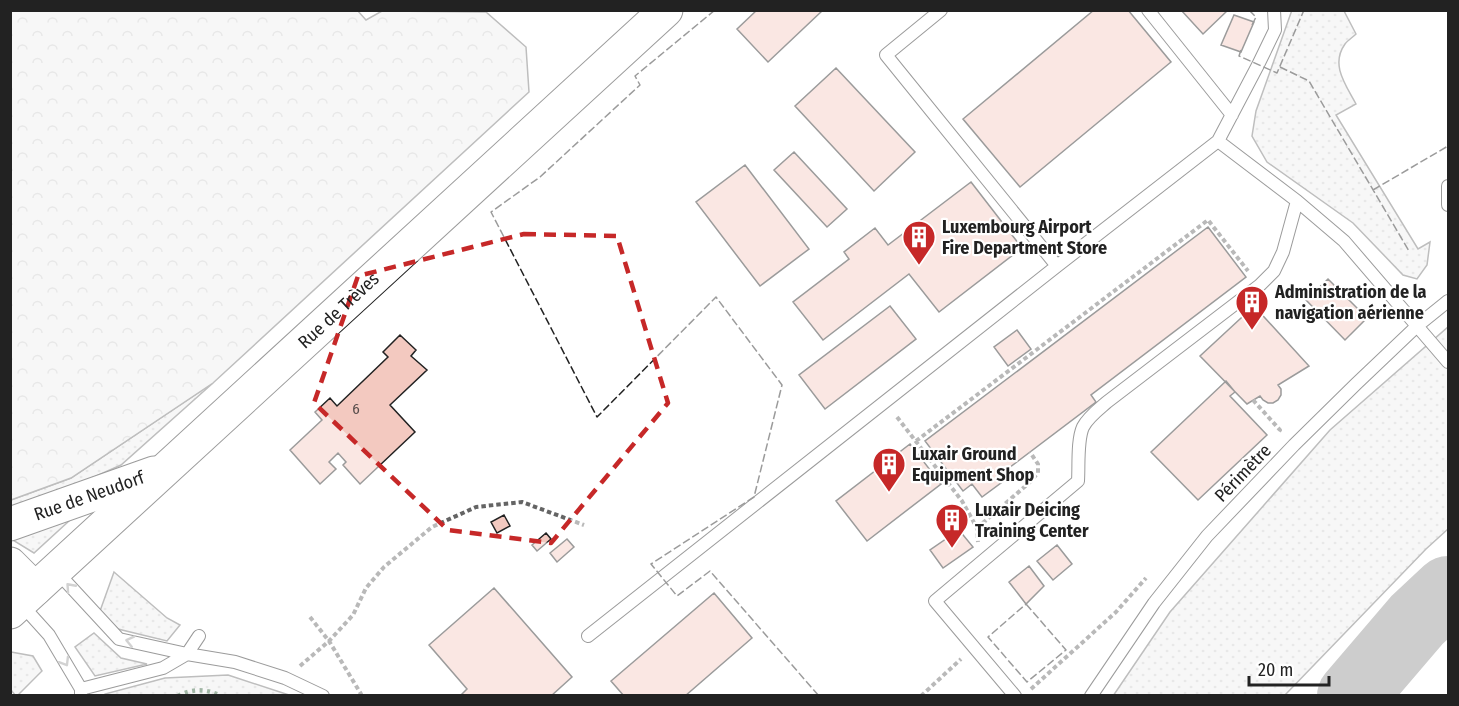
<svg xmlns="http://www.w3.org/2000/svg" width="1459" height="706" viewBox="0 0 1459 706" font-family="'Fira Sans Condensed',sans-serif">
	<style>
		.grass { fill: url(#grass-dots); stroke: #6f6f6f; stroke-width: 1.5 }
		.forest { fill: url(#forest-crowns); stroke: #6f6f6f; stroke-width: 1.5 }
		.lines { fill: none; stroke-linecap: round; stroke-linejoin: round }
		.taxiway { stroke: #909090; stroke-width: 70 }
		.building { fill: #f3c9c0; stroke: #222; stroke-width: 1.5 }
		.lane-casing { stroke: #222; stroke-width: 14 }
		.primary-casing { stroke: #222; stroke-width: 35 }
		.path { stroke: #646464; stroke-width: 4; stroke-dasharray: 4.5 3; stroke-linecap: butt }
		.lane { stroke: #fff; stroke-width: 12 }
		.primary { stroke: #fff; stroke-width: 33 }
		.hedge { stroke: #2f5e38; stroke-width: 4.5; stroke-dasharray: 3 4.5; stroke-linecap: butt }
		.fence { stroke: #222; stroke-width: 1.5; stroke-dasharray: 8 3; stroke-linecap: butt }
		.oneway { stroke: #9c9c9c }
		.marked { fill: none; stroke: #c62828; stroke-width: 4.5; stroke-dasharray: 12 8; stroke-linejoin: round }
		.labels { text-anchor: middle; stroke-width: 4.5; stroke-linejoin: round; paint-order: stroke }
		.number-label { font-size: 15px; fill: #564c4a }
		.poi-label { font-size: 18px; font-weight: bold; fill: #222; stroke: #fff; text-anchor: start }
		.street-label { font-size: 18px; fill: #222; stroke: #fff }
	</style>
	<defs>
		<pattern id="grass-dots" width="8" height="8" patternUnits="userSpaceOnUse" patternTransform="scale(1.5)"><rect width="8" height="8" fill="#eee"/><path d="M2 2h.1M6 6h.1" fill="none" stroke="#ccc" stroke-width="1.8" stroke-linecap="round"/></pattern>
		<pattern id="forest-crowns" width="20" height="18" patternUnits="userSpaceOnUse" patternTransform="scale(1.5)"><rect width="20" height="18" fill="#eee"/><path d="M2 6a3 3 0 1 1 6 0M12 15a3 3 0 1 1 6 0" fill="none" stroke="#ccc"/></pattern>
	</defs>
	<rect width="100%" height="100%" fill="#fff"/>
	<path class="grass" d="M1292,10l52,1 12,23c-3,3 -8,6 -11,10 -15,21 1,41 11,60l-20,11 82,134 12,-7 -3,23 -10,14 -14,-4 -50,-52 -86,-61 -15,-26 4,-25z
		M1448,327v202l-22,20 -141,146 -172,1 57,-84 160,-182z
		M213,383l-92,82 -110,49v-14l60,-22z
		M81,510l-47,43 -23,-14z
		M114,572l53,46 13,7 -13,16 -49,-12 -18,-18z
		M94,633l27,25 26,6 -52,12 -20,-29z
		M11,652l22,4 9,15 -24,24h-3l-4,-5z
		M228,675l61,20h-184v-1l60,-16z"/>
	<path class="forest" d="M357,10l9,10 16,-9 104,1 40,35 3,45 -316,291 -142,95 -60,22v-489z"/>
	<g class="lines">
		<path class="taxiway" d="M1352,696l65,-76 31,-29"/>
	</g>
	<path class="building" d="M757,10h66l-55,52 -31,-33z
		M1094,10h34l43,52 -151,125 -57,-68z
		M1181,10h47l-25,24z
		M1234,15l20,7 -13,30 -20,-7z
		M836,68l79,84 -41,39 -79,-85z
		M794,152l53,57 -20,18 -53,-57z
		M745,165l64,84 -49,37 -64,-84z
		M971,182l51,66 -83,64 -30,-38 -86,66 -30,-38 56,-43 -5,-7 31,-24 13,17z
		M1208,227l38,50 -155,118 5,7 -91,69 4,6 -27,20 -10,-13 -9,7 -38,-50z
		M1328,279l39,39 -22,22 -39,-40z
		M890,306l26,33 -91,70 -26,-34z
		M1254,306l55,60 -31,19 3,4v6l-3,5 -5,3h-5l-5,-3 -3,-4 -13,8 -47,-48z
		M1017,330l14,19 -23,17 -14,-19z
		M400,335l16,15 -5,6 16,14 -37,35 25,27 -55,52 -17,-19 3,-3 -8,-9 -9,9 7,7 -16,15 -30,-34 32,-30 -7,-8 15,-14 7,8 51,-49 -5,-5z
		M1226,381l9,11 -5,4 37,39 -69,65 -47,-48z
		M910,444l31,40 -74,57 -31,-40z
		M504,515l6,11 -13,7 -6,-11z
		M959,530l14,17 -30,21 -13,-18z
		M546,533l5,6 -14,12 -5,-6z
		M567,539l7,8 -17,15 -7,-9z
		M1057,545l15,19 -19,16 -16,-19z
		M1029,566l15,20 -18,18 -17,-22z
		M494,588l78,89 -21,19h-91l7,-7 -38,-44z
		M714,593l38,45 -67,58h-61l-13,-15z"/>
	<g class="lines">
		<g class="lane-casing">
			<path id="lane" d="M941,10l-55,45 171,211
				M1148,10l84,105
				M1218,141l79,60 47,40 104,121
				M1448,186v19
				M57,572l62,67 68,15 48,8 50,16 38,18
				M21,604l28,31 32,54v7
				M588,636l469,-370 161,-125 40,-76 17,-35 -1,-20
				M81,689l82,-21 24,-14 12,-18
				M1015,696l-80,-95 143,-120c1,-15 -1,-41 5,-54 5,-10 16,-18 24,-25l153,-117 14,-14 9,-19 14,-51
				M1091,696l63,-93 53,-67 87,-91 62,-61 61,-58 31,-25"/>
		</g>
		<g class="primary-casing">
			<g id="primary">
				<path id="s1" d="M10,524l144,-51"/>
				<path d="M10,564l25,25"/>
				<path id="s2" d="M10,612l656,-602"/>
			</g>
		</g>
		<path class="path" d="M1253,400l27,30 -2,2
			M897,417l65,84 15,27 1,14
			M916,441l292,-221 40,51
			M977,528l52,-45 9,-10v-9l-8,-12
			M310,617l19,24 32,53 -1,2
			M300,666l29,-25 24,-26 13,-27 18,-21 48,-40 44,-20 46,-5 62,23
			M1031,689l85,-77 30,-34
			M886,696h5
			M921,696l40,-37"/>
		<use href="#lane" class="lane"/>
		<use href="#primary" class="primary"/>
		<path class="hedge" d="M178,696c15,-8 29,-7 43,0"/>
		<path class="fence" d="M715,10l-80,66 5,9 -100,92 -49,35 106,205 119,-120 66,88 -28,112 -103,67 26,32 33,-25 109,125
			M1249,10l7,7 -4,8
			M1241,50l-2,6 38,17 27,-63
			M1280,67l29,14 100,170
			M1373,190l75,-44
			M1026,604l40,46 -39,32 -39,-45z"/>
	</g>
	<defs><path id="oneway-chevron" d="M-2-3.5L2.5 0L-2 3.5" fill="none" stroke-width="1.6" stroke-linecap="round" stroke-linejoin="round" transform="scale(1.5)"/></defs>
	<g class="oneway">
		<use href="#oneway-chevron" transform="translate(70 587) rotate(-132)"/>
		<use href="#oneway-chevron" transform="translate(130 641) rotate(-167)"/>
		<use href="#oneway-chevron" transform="translate(65 662) rotate(59)"/>
	</g>
	<path d="M0 0H1459V706H0ZM524,234l93,2 51,167 -117,140 -103,-13 -134,-127 44,-127z" fill="#fff" fill-opacity=".55" fill-rule="evenodd"/>
	<path class="marked" d="M524,234l93,2 51,167 -117,140 -103,-13 -134,-127 44,-127z"/>
	<defs>
		<g id="building-pin" transform="scale(1.725)"><path d="M0 17L-7.5 6A9.5 9.5 0 1 1 7.5 6Z" fill="#c62828" stroke="#fff"/><path d="M-4-6H4V6H1V3H-1V6H-4ZM-2.5-4.3h1.7v1.8h-1.7ZM.8-4.3h1.7v1.8H.8ZM-2.5-1h1.7V.8h-1.7ZM.8-1h1.7V.8H.8Z" fill="#fff"/></g>
	</defs>
	<g fill-rule="evenodd">
		<use href="#building-pin" x="919" y="237"/>
		<use href="#building-pin" x="1252" y="302"/>
		<use href="#building-pin" x="889" y="464"/>
		<use href="#building-pin" x="952" y="520"/>
	</g>
	<g class="labels">
		<g class="number-label">
			<text x="356" y="414">6</text>
		</g>
		<g class="poi-label">
			<text x="942" y="233">Luxembourg Airport<tspan x="942" dy="21">Fire Department Store</tspan></text>
			<text x="1275" y="298">Administration de la<tspan x="1275" dy="21">navigation aérienne</tspan></text>
			<text x="912" y="460">Luxair Ground<tspan x="912" dy="21">Equipment Shop</tspan></text>
			<text x="975" y="516">Luxair Deicing<tspan x="975" dy="21">Training Center</tspan></text>
		</g>
		<g class="street-label">
			<text dy="6" stroke="none"><textPath href="#s2" startOffset="446">Rue de Trèves</textPath></text>
			<text transform="translate(1243 473) rotate(-46)" y="6">Périmètre</text>
			<text dy="6" stroke="none"><textPath href="#s1" startOffset="84">Rue de Neudorf</textPath></text>
		</g>
	</g>
	<rect width="1459" height="706" fill="none" stroke="#222222" stroke-width="24"/>
	<path d="M1249 676v9h80v-9" fill="none" stroke="#222222" stroke-width="3"/>
	<text x="1258" y="676" font-size="18" fill="#222222" stroke="#ffffff" stroke-width="4.5" paint-order="stroke">20 m</text>
</svg>
